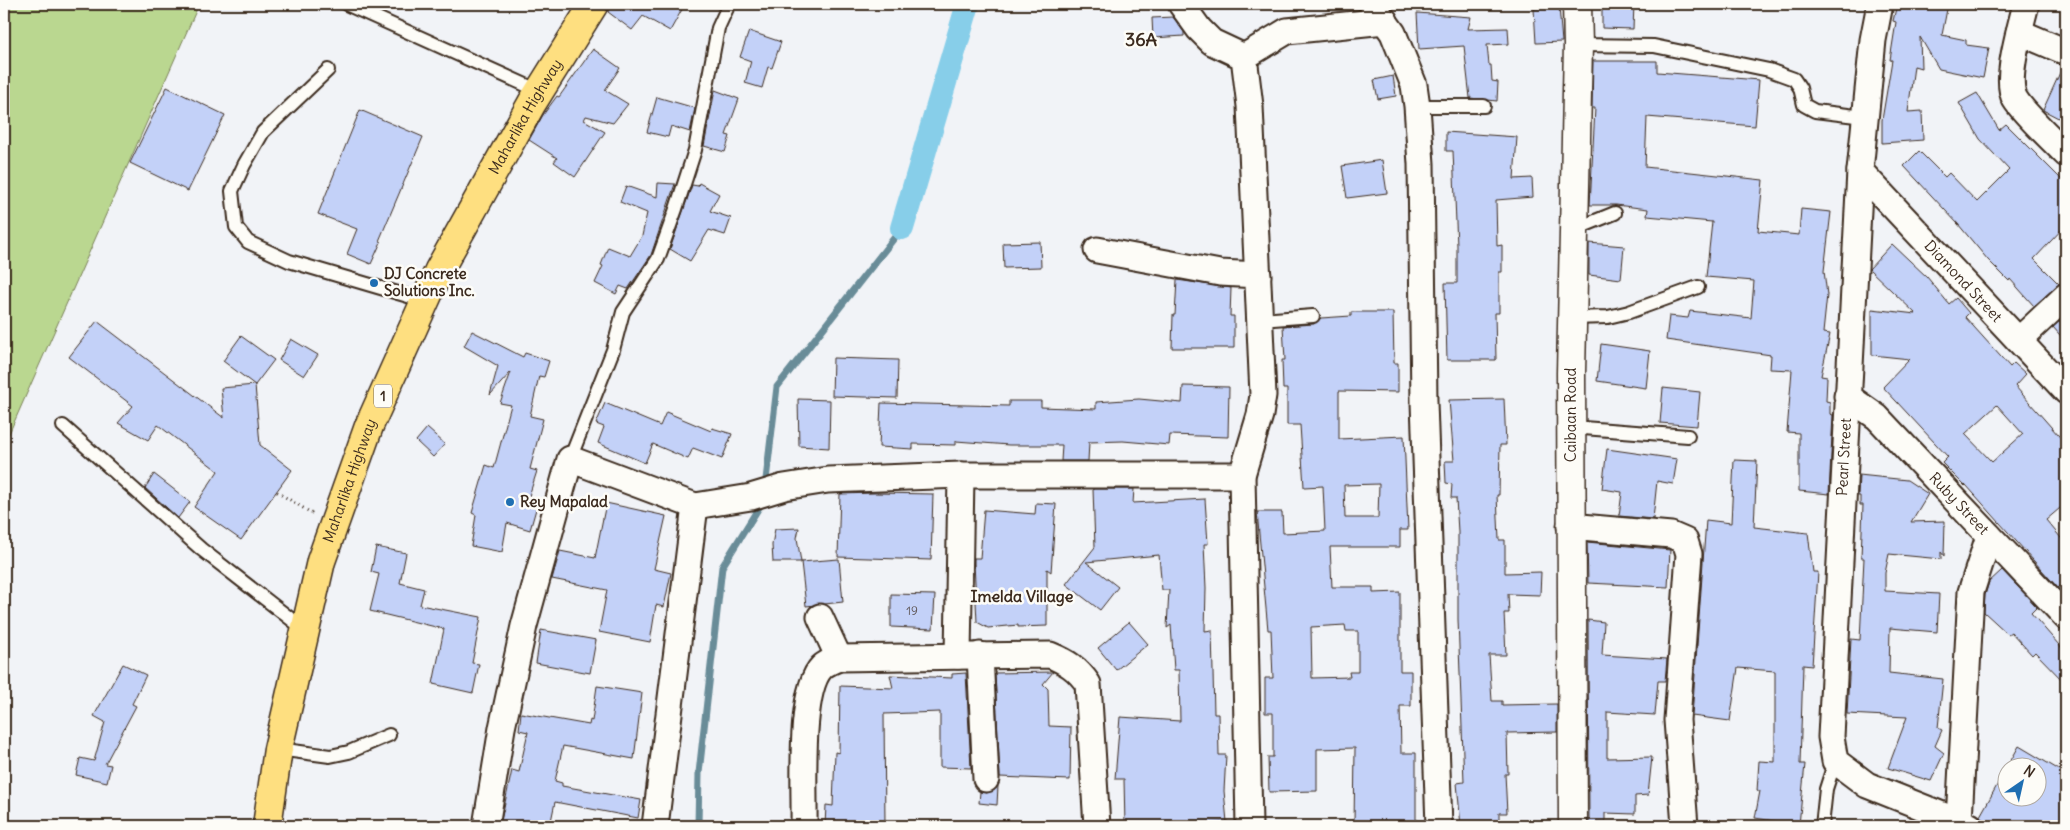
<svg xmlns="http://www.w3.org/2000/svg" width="2070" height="830" viewBox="0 0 2070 830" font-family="Delius,sans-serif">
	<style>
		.green { fill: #bad790; stroke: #7a8057 }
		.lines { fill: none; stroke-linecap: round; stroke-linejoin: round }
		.stream { stroke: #698c98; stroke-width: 7 }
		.canal { stroke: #87cee9; stroke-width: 24 }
		.building { fill: #c3d1f8; stroke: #3b2a1e; fill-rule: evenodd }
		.service-casing { stroke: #3b2a1e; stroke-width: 16 }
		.minor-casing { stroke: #3b2a1e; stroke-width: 29 }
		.tertiary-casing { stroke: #3b2a1e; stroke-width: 31 }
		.trunk-casing { stroke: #3b2a1e; stroke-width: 31 }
		.path { stroke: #3b2a1e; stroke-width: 3; stroke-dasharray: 1 4; stroke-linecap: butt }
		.service { stroke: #fdfcf7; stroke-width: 12 }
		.minor { stroke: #fdfcf7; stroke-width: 25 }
		.tertiary { stroke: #fdfcf7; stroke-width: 28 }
		.trunk { stroke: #fedf80; stroke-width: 28 }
		.poi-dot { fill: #1f6fb2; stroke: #fdfcf7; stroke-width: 2 }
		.labels { text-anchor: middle; stroke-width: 5; stroke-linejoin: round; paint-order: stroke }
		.number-label { font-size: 12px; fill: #5d5454 }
		.shield { fill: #fdfcf7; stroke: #75695f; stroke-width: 1 }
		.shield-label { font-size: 14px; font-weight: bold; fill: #3b2a1e }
		.street-label { font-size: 15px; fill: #3b2a1e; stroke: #fdfcf7 }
		.poi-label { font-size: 15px; font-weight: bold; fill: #3b2a1e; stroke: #fdfcf7; text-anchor: start }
		.neighbourhood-label { font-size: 16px; font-weight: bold; fill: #3b2a1e; stroke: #fdfcf7 }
		.quarter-label { font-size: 18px; font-weight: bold; fill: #3b2a1e; stroke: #fdfcf7 }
	</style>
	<rect width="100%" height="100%" fill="#f1f3f7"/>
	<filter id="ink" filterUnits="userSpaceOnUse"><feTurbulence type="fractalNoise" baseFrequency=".02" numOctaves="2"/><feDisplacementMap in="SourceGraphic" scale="10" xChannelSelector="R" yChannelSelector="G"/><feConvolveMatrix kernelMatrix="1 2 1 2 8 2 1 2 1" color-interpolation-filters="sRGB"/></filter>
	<g filter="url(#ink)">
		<path class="green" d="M4,4h195l-195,441z"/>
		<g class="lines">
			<path class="stream" d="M765,488l12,-101 125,-159
				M698,826l1,-53 23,-206 41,-66"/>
			<path class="canal" d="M902,228l66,-224"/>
		</g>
		<path class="building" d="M610,4h75l-15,27 -27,-15 -11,14 -24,-18z
			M1602,4h32l-1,25 -31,-1z
			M1897,4h51l-6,31 24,5v5l23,3 -6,30 -44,-9 -19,-32 1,31 -7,-2 -6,46 14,-1 1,29 -41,3v-23l10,-60h-2l6,-38 -3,-1z
			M1559,7l3,35 -26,1 -2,-34z
			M1417,13l54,4 -3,12 40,-1 1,16 -22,1 2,20h2l1,16 6,1 -1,19 -27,-3 -6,-52 -45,3z
			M1173,17l11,15v4l-31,2 -1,-20z
			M749,31l32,11 -9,26 -4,-1 -6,21 -17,-5 6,-22 -11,-4z
			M593,49l27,19 -15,22 23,14 -15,19 -27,-7 -2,4 21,12 -30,45 -21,-15 3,-4 -28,-18 14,-25 14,-19 2,1z
			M1593,61h64v11l102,8 -4,46 -108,-9 -2,50 118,13 -5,51 41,4 2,-26 30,3 -7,59 3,24 -4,38 7,1 -9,42 6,1 -1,24 4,1v12l3,1 -4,79 -30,-3v-58l-12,-1 5,-62 -22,-1 1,-14 -105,-15 3,-24 19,2 2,-7 61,7 3,-37 -48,-4 6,-55 -65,-6 1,-7 -32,-4h-26l5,-97h-3z
			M2063,66h3v56l-23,-12z
			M1393,76l3,20 -18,3 -4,-19z
			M167,87l58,28 -37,76 -58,-28z
			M715,90l24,9 -13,36 4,1 -5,16 -21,-6z
			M1977,93l22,37 7,-6 60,60v41l-32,34 25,25 -25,22 -24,-27 -1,2 -21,-21 -30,-36 -54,-58 15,-15 26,26 4,-4 28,29 32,-32 -29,-31 -21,-36z
			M657,97l38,11 -5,24 -19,-6 -3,11 -21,-5z
			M360,110l63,27 -44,104 2,1 -10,22 -24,-10 10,-25 -39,-15z
			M1446,132l71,5 -3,42 18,-1 1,19 -37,3 1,46 5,-1v27h-3v41h-4l1,47h-49l-2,-77h12v-37l-4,-95h-7z
			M1382,160l5,33 -40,5 -5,-32z
			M658,183l17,1 -24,71 -23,34 -8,-3 -4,8 -21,-11 8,-17 -2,-1 7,-18 22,9 12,-20 5,-23 -27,-11 6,-16 31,11z
			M699,183l20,11 -9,17 21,7 -6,17 -16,-5 -19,31 -20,-12 22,-64 6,1z
			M1040,242l1,25 -37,1 -1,-25z
			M1589,243l35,3 -3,33 -32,-4z
			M1892,244l35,33 22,27 7,-6 13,15 -4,4 45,50 4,-4 12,11 -11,12 51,58v59l-20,17 20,24v37l-8,7 -92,-103 -1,1 -23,-23 6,-6 -65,-70 27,-28 -38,-4v-46l44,5 -47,-45zM1997,405l26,29 -31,28 -27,-28z
			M1177,280l54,8 -1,28h4v32h-62l1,-33h2z
			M1351,312h42l1,51h4v29l-59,-1v48l65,-3 4,94h-8v17h-70l2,40h41v6l27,-1v79h11v35h-11l1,47h15v73h-62l1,-78 -38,1v42l-48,1 -1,-35h5v-44h-8v-35h8l-2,-48h-3l-11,-118h25l1,21 42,-2 -2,-45 -19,1 -4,-62h-13v-36h-4l-1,-29h3l-2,-34 31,-2 7,-6 30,-2zM1379,484l-1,34h-33l-1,-33zM1345,625l1,6h12v41h-9l1,5 -38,1 -1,-51z
			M2066,315v27l-13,-15z
			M97,321l127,97 -3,-30 34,-3 5,60 32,25 -51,70 -47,-33 24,-36 -60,-46 -10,15 -30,-17 15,-17 -64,-49z
			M472,331l51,26 2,-4 24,8 -5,16 -5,-1 -9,40 13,3 -13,50 7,2 -9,28 10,3 -8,28 -23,-7 -5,29 -31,-6 5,-31 -4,-2 14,-48 8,3 17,-63 -11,-2 11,-31 -21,23 8,-29 -34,-20z
			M241,336l33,24 -19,25 -32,-24z
			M291,339l27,16 -14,21 -25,-16z
			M1601,344l49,7 -4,37 -49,-7z
			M833,358l65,2 -1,38 -65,-2z
			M1183,386l46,1 -1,50 -58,-2 -1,10 -46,-4 -34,1 -1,19h-27l1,-16h-53l-53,-4v4l-43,-1v5l-34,-2 2,-44 128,3v-5h32v6l55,2v-7l43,-3 43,4z
			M1663,388l37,4 -3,34 -37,-3z
			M798,399l32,1 -1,48 -30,-2z
			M1504,399l2,46h-6l-1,50h-2l2,45h6v33l36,-1 -1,23 -32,-1 1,19h-5l2,42h-17l3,46h10v4l55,-1v28l-50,1 1,41h-3l2,39h-8v13h-38l-4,-43 7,-1 -6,-163v-87l-2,-34h-5l1,-14 -6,-1 -1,-22h9l-5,-61z
			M605,403l55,23 6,-14 45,19 1,-3 20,6 -10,25 -29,-11 -5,11 -35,-15 -8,19 -47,-20 6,-16 -8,-3z
			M427,428l18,16 -12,13 -17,-16z
			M1607,449l70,10 -4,25 -16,-3 -4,38 -34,-3 3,-24 -20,-3z
			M1734,460l23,1 -3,66 54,6 5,39h5l-6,94 -9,-1 -3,99h5l-6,61 -44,-7 5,-27h-3l2,-30 16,1v-91l-37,-3 -8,53 -38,-5 14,-196 25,3z
			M154,474l36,28 -12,16 -33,-30z
			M1859,475l48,5 21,14 -17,28 34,-1 -1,35 -3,-4v7l-52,-5 -4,19v18l54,3 -2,38 -47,-4 -1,45 54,6 -5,49 4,2 -7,16 9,7 -13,28 -43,-13 19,-51 -60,-3 4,-75 9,1 4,-82h-3l2,-53h-3v-9h-2z
			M1093,489h41l-1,14 72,-4 3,45h-4l2,44 -1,43 7,-1 2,84h4l1,41h7l-2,36 3,31 -54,4h-48l-1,-47h-9l5,-62 60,4 -1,-51h-5l-3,-45 -4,3 2,-38h-7l-3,-35 -73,7 32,25 -18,23 -34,-26 29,-37z
			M875,493l58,1 -2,66 -93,-3 2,-63z
			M606,503l60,13 -12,53 17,4 -7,34 -8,-2 -6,37 -51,-10 8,-42 -55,-11 8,-28 35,7z
			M1036,503l20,1 -5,68 -4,-3v57l-29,1v-2l-30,3 -11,-6 -3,-59v-5h6l4,-48 51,4z
			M799,528l-2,10 4,24h-28l-1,-17 3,-16z
			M1587,542l83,8 -2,37 -80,-4z
			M376,547l30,6 -6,30 24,6 -4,16 61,12 -9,46 7,1 -6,29 -40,-9 11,-55 -74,-18 9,-37 -8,-2z
			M839,559l4,43 -37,4 -5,-44z
			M2002,570l35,37 -6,6 35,40v31l-31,-32 -3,3 -21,-23 -3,2 -24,-22 1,-17 4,-13z
			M891,594l44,1 -2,34 -42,-2z
			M1588,620l16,2 -2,33 65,4 -2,22h-7l-3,34 -48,-3v46l45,-1 -4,38 -13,1v18l-30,-1v13h-16z
			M1129,622l19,22 -32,26 -18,-22z
			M541,630l55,10 -6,33 -54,-10z
			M123,664l23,11 -14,29 4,2 -31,58 6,1 -4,17 -31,-7 4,-17 14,3 11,-39 -11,-6z
			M1053,672l-10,12 5,5 1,37 22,1 -1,53 -70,-3 -5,-104z
			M966,673l5,95 -31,-1v-55l-56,2 1,112h-60l1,-21 7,1 2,-54 4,1 1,-67 53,2 -3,-13 62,3v-4z
			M597,686l45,7 -8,66 -71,-13 -8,35 7,2v3l79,14 -3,18 -83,-16 -5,24h-24l-25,-5 11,-51 7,2 9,-40 -9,-2 2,-17 68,12 1,-5 2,1z
			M2019,746l47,28v52h-82l-4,-10zM2008,768h30v30h-30z
			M998,786l-1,19 -18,-2 1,-11 7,1z"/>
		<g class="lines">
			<g class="service-casing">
				<path id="service" d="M346,4l193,87
					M1578,45l76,1 115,24 25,9 6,9 4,17 11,6 49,6
					M328,70l-65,62 -19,33 -12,26 4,36 12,15 41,19 136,40
					M1417,106h67
					M1573,230l42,-17
					M1571,318l37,-1 21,-5 69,-25
					M1260,320l53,-4
					M63,426l138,123 104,81
					M1570,427l118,9
					M570,459l43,-109 10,-38 35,-53 18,-50 19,-59 23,-122 11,-24
					M278,749l52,7 19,-4 40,-17
					M1822,826l4,-37 9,-28"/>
			</g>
			<g class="minor-casing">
				<g id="minor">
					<path d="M1181,4l18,25 13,13 32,15 6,49 13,289 -3,20 -18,60 7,351"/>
					<path d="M1372,4l21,29 21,52 3,21 4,58 3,238 15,424"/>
					<path d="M1880,4l-7,36 -13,131 -29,566 4,24 32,24 103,41"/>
					<path d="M2026,4c-5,22 -22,75 -11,95 9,15 38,41 51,55"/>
					<path d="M2019,32l47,20"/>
					<path d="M1244,57l43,-26 98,-10"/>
					<path id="s1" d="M1860,171l206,220"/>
					<path d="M1097,250l123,23 38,2"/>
					<path d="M2019,340l47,-44"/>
					<path id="s2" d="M1847,396l30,21 189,200"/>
					<path d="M1570,526l101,9 14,6 4,13 -12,166 8,106"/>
					<path d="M820,617l19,41"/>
					<path d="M980,655l6,124"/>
					<path d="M958,656l3,-181"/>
					<path d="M1959,821l12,-229 18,-56"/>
					<path d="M486,826l16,-98 22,-102 46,-167 125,47 56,-9 33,-10 44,-7 133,-5h281"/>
					<path d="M655,826l40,-320"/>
					<path d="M804,826c1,-36 -6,-135 18,-159 4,-4 12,-7 17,-9l211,-3c17,7 27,13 38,29l9,142"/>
				</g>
			</g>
			<g class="tertiary-casing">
				<path id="tertiary" d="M1573,826l-2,-453 7,-328 -1,-41"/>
			</g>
			<g class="trunk-casing">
				<g id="trunk">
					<path id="s3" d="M267,826l11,-77 43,-188 48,-135 70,-156 93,-167 62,-99"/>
				</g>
			</g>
			<path class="path" d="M277,492l36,22"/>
			<use href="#service" class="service"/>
			<use href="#minor" class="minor"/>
			<use href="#tertiary" class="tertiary"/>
			<use href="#trunk" class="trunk"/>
		</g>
	</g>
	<g class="poi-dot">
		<circle cx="374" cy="283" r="5"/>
		<circle cx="510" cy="502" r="5"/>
	</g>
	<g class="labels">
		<g class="number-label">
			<text x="912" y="615">19</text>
		</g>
		<rect class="shield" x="374" y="384.5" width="18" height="23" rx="4"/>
		<g class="shield-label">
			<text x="383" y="401">1</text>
		</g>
		<g class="street-label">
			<text dy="5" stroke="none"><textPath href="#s3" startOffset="761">Maharlika Highway</textPath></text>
			<text dy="5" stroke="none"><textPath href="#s1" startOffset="151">Diamond Street</textPath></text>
			<text transform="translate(1571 415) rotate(-90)" y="5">Caibaan Road</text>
			<text transform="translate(1844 457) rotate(-87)" y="5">Pearl Street</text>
			<text dy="5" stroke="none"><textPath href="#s3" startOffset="356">Maharlika Highway</textPath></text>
			<text dy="5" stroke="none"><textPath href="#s2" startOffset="156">Ruby Street</textPath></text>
		</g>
		<g class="poi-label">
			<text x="384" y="279">DJ Concrete<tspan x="384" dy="17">Solutions Inc.</tspan></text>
			<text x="520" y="507">Rey Mapalad</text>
		</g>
		<g class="neighbourhood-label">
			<text x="1022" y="602">Imelda Village</text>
		</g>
		<g class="quarter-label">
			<text x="1141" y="46">36A</text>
		</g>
	</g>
	<rect width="2070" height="830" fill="none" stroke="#fdfcf7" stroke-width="20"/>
	<rect x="10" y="10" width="2050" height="810" fill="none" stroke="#3b2a1e" stroke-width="2" filter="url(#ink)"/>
	<g transform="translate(2022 782) rotate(34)"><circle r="24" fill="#fdfcf7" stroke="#afa8a0"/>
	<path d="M0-4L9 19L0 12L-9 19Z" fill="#1f6fb2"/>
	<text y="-8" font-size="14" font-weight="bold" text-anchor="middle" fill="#3b2a1e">N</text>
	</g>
</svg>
